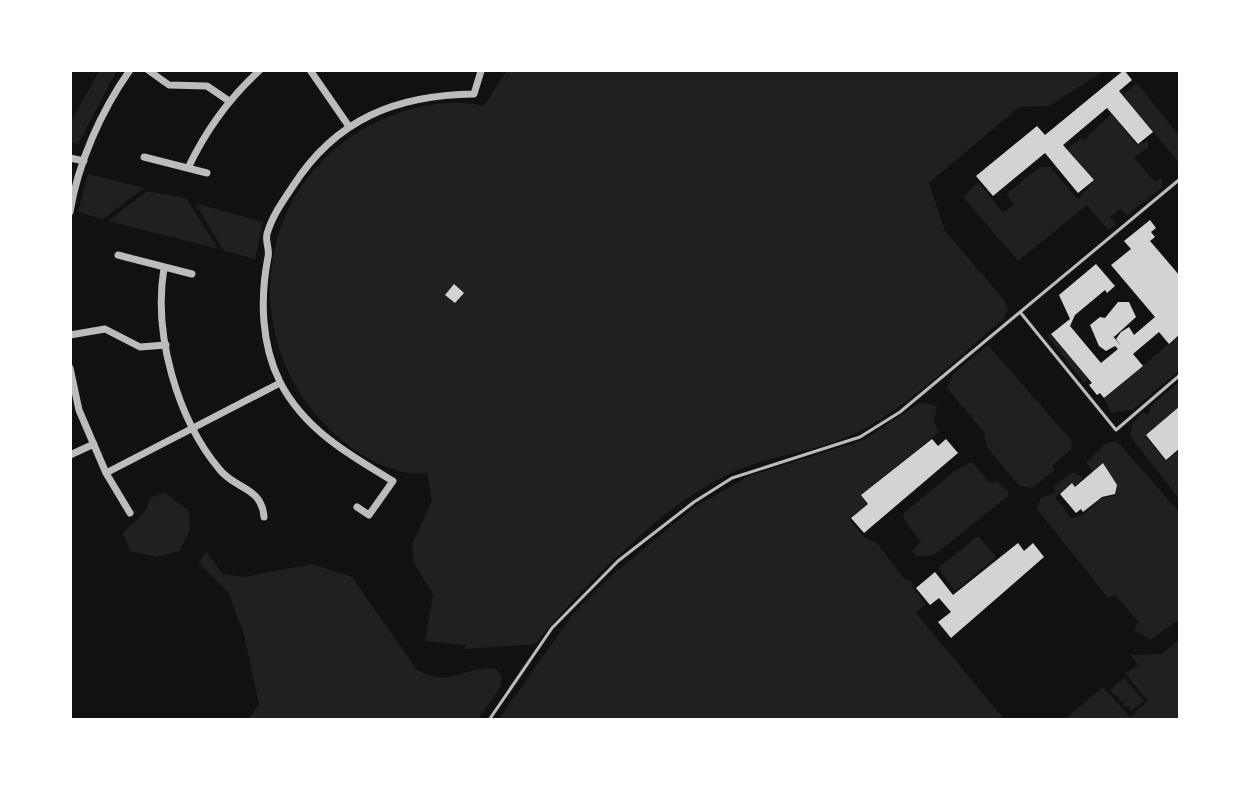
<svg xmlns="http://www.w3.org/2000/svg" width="1250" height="790" viewBox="0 0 1250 790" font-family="'Roboto Condensed',sans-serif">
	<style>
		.green { fill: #202020 }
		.building { fill: #d3d3d3 }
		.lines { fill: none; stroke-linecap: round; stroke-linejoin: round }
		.service { stroke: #bcbcbc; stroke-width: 3 }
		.minor { stroke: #bcbcbc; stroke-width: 7 }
	</style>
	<rect width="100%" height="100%" fill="#111"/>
	<path class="green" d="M100,70h17l-39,74 -8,-2v-20z
		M507,70h598l-56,36 -30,1 -90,76 16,48 60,70 3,9 -4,8c-46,39 -91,85 -144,113 -38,20 -83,23 -122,39 -68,27 -157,118 -203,174l-71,5 2,-4 -41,-4 8,-47 -18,-29 -3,-21 20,-43 -5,-28c-27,4 -58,-12 -79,-28 -116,-88 -101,-266 35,-326 30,-13 68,-21 101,-13z
		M1137,83l43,54v27l-57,-69z
		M1111,114l26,31 11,-4v6l-14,11 21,24 7,-4v9l-35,28 -7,-6 -10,8 6,7 -8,6 -21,-25 -69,56 -55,-64 15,-15 25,31 11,-9 -8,-10 34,-27h10l28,32 16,-18 -26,-32 13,-11 3,2z
		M88,174l56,14 -41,31 -25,-7z
		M147,191l39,7 32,51 -110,-28z
		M195,203l68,19 -8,37 -31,-8z
		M1046,334l5,1 37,44 -4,4z
		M1180,334v36l-48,40 -21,2 -7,-13z
		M988,345l84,96 -1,8 -19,17 3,4 -23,18 -13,-2 -32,-39 -3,-15 -37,-44 6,-14z
		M1180,381v25l-35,30 21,25 14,-12v51l-50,-64 3,-13 9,-10 7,1 2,-8z
		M921,402l16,4 -3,16 5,10 -78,63 6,9 -18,15 15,18 13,6 28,37 7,1v6l14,17 -10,9 89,107h-507l75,-106 38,-38 82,-68 56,-32 115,-36z
		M1117,441l63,72v106l-30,21 -16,-10 5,-8 -24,-27 -7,3 -71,-89 4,-11 15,-6 -3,-5 20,-15 10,6 -8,8 -3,-3 -17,14 16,21 12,-3 19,-17 12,-2 3,-10 -14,-23 -10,8 -7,-8 20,-20z
		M972,462l18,21 7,-2 11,10v5l-74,59 -18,1 -4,-5 9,-9 -18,-24 1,-5 52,-43z
		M164,492l25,19 1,18 -10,22 -23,6 -27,-6 -7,-17c9,-13 24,-17 26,-35z
		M978,536l18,21 -41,34 -17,-23z
		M206,552l17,22 21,3 68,-13 40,13 64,92c34,20 46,-2 79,-1l7,9 -2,10 -22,33h-230l11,-16 -15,-69 -16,-43 -29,-29z
		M1180,639v81h-116l39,-33 27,30 18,-16 -23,-28 14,-8 -9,-10 32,-1z
		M1124,678l20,23 -14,11v-5l-7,-1 1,-6 -5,2v-7l-4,1 -5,-6z"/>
	<path class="building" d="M1124,70l8,10 -13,11 34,41 -15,12 -31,-36 -44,37 31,35 -16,13 -33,-40 -52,43 -17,-20 61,-50 8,9z
		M1150,220l6,8 -5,4 4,5 -5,4 30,35v58l-11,10 -10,-12 -26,22 10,12 -39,32 -4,-5 -3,2 -8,-10 3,-2 -41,-49 19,-15 -11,-24 37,-31 19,22 -8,7 -2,-3 -30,25 -5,11 31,37 17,-14 -3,-3 -9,5 -7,-5 -9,-21 10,-8 5,1 13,-16h11l7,15 -22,20 -2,-2 9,11 -5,-7 5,-7 8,-5 5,8 21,-18 -44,-52 20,-16 -7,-8z
		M454,284l10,9 -9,10 -10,-8z
		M1180,406v42l-14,12 -20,-25z
		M932,439l6,7 8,-7 12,14 -94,80 -13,-15 17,-14 -7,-9z
		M1103,463l14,22 -2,9 -13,3 -19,15 -2,-3 -5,4 -16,-19 12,-11 3,4z
		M1018,543l6,8 9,-8 11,14 -93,81 -13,-16 13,-10 -12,-14 -9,7 -14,-17 19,-16 18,23z"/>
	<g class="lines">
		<path class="service" d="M1020,312l96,118 64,-55
			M489,720l63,-92 66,-67 76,-59 38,-24 128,-41 40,-25 280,-233"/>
		<path class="minor" d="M148,70l21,15 38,1 22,15
			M310,70l38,55
			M144,157l63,16
			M70,158l14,3
			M188,168c18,-38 41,-70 72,-98
			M70,212c8,-49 31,-101 60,-142
			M118,255l74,19
			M164,268c-11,66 13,151 56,202 15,19 42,17 44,47
			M70,335l35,-6 35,18 26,-2
			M70,368l9,42 27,63 174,-90
			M70,455l24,-11
			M106,473l24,40
			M357,507l12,8 24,-34c-44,-26 -89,-52 -113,-99 -19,-38 -20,-84 -12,-125 2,-8 -3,-15 -1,-23 5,-18 16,-33 26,-48 43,-67 103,-91 181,-92l7,-23"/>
	</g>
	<rect width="1250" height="790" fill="none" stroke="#ffffff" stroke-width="144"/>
</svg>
